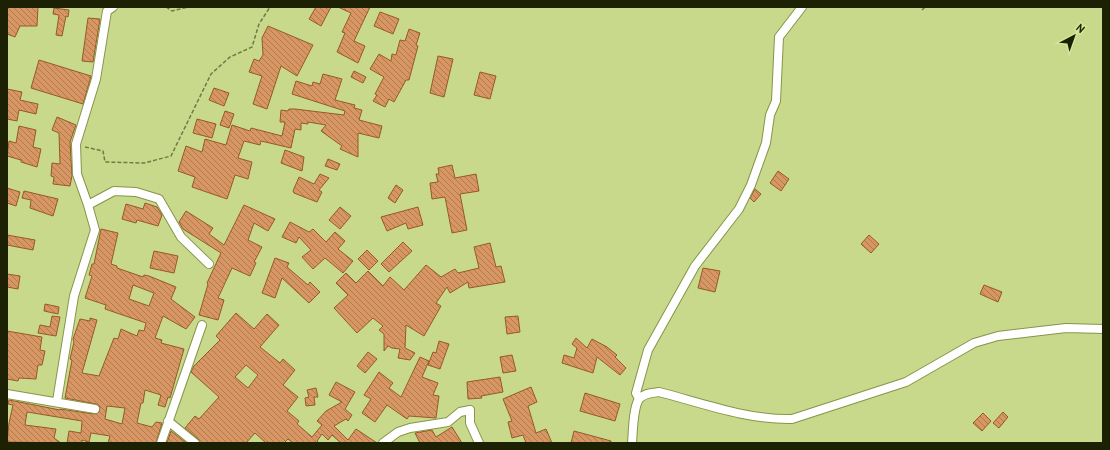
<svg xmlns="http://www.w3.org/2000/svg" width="1110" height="450" viewBox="0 0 1110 450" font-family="'PT Sans',sans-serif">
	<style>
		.building { fill: url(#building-back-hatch); stroke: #955a27; fill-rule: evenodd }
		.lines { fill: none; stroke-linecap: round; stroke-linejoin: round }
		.street-casing { stroke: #869549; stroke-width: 10 }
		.path { stroke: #6f7b45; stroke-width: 1.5; stroke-dasharray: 4 2; stroke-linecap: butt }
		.street { stroke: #fff; stroke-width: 8 }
	</style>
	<defs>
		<pattern id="building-back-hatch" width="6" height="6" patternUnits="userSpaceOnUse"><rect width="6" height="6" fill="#d79664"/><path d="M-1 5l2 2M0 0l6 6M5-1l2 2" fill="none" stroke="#ae7a50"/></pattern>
	</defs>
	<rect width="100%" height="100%" fill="#c8d98b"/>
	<path class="building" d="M7,7h31l-1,19h-17l-5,11 -8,-3z
		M316,7h15l-10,19 -12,-7z
		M338,7h32l-16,34 11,5 -7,17 -21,-11 8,-19 -3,-1 9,-19z
		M54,8l15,2 -1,7 -2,-1 -4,20 -6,-1 3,-20 -6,-1z
		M380,12l19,7 -6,15 -19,-8z
		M88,18l12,1 -7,43 -11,-1z
		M268,26l45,19 -16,31 -16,-10 -14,43 -14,-5 9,-28 -13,-4 5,-13 5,2 4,-6 -1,-17z
		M409,29l11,4 -4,12 2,1 -9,34h-3l-12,22 -5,-3 -4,8 -12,-6 4,-6 -2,-1 9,-17 -14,-8 9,-15 12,7 1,-7 4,1 4,-15 5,1z
		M438,56l15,3 -9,38 -14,-4z
		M39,60l52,16 -8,28 -52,-16z
		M354,71l12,6 -3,6 -12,-6z
		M480,72l16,4 -6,23 -16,-4z
		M323,74l19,5 -7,21 20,5 -1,3 8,2 -3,10 23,6 -3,12 -21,-5v24l-18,-8 2,-3 -21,-15 5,-6 -18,-3v2l-7,-1v7l-6,-1 -4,19 -30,-7 -1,4 -16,-4 -6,17 14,4 -4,17 -13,-4 -8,24 -35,-12 3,-10 -17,-6 8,-25 16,6 3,-13 21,6 6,-20 18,6 1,-3 31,8 3,-14h-5l1,-12 7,1 1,-2h6l49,6 1,-4 -53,-17 4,-13 16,5 1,-4 7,2z
		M214,88l15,5 -5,13 -15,-6z
		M7,89l15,3 -2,8 18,4 -2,10 -17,-4 -2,11 -10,-2z
		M225,111l9,3 -5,14 -9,-3z
		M57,117l19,8 -6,17 2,34 -2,10 -17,-2 1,-7 -3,-1 1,-13 8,1 -1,-31 -7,-3z
		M197,119l19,5 -4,14 -19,-5z
		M19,126l17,4 -3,17 8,2 -4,18 -16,-5v-2l-14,-4 2,-15 7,2z
		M285,150l19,7 -2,14 -21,-8z
		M328,159l12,5 -3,6 -12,-4z
		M452,165l3,13 21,-4 3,17 -19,3 7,36 -15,3 -7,-36 -13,2 -2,-16 8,-1 -2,-8h3l-1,-6z
		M778,171l11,8 -8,12 -11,-8z
		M320,174l9,4 -10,12 3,2 -5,10 -23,-9 -1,-2 6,-14 15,7z
		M396,185l7,5 -8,13 -7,-5z
		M7,188l13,4 -4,14 -9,-3z
		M755,189l6,5 -7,8 -4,-4z
		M24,191l34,8 -5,17 -23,-8 1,-8 -9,-2z
		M145,203l12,4 5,8 -4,11 -21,-6 -1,3 -14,-4 4,-15 17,5z
		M244,205l31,14 -7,12 -14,-8 -6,17 14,7 -8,15 2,1 -6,13 -18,-8 -14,30 6,2 -6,20 -19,-5 9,-31 -1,-1 14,-30 -38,-24 -4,-7 7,-11 27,17 -4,6 15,11z
		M340,207l11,9 -11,13 -11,-9z
		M418,207l5,18 -15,4 -2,-6 -19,8 -6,-14z
		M290,222l19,10 4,-3 13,13 9,-10 10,9 -7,8 15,12 -10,12 -18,-15 -12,11 -11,-12 9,-7 -12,-13 -3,6 -14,-6z
		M101,229l17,4 -7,31 6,2v2l26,9 1,-2 5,1 27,11 -5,12 24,18 -9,12 -23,-13 -8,22 7,2 -1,3 23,6 -14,49 -2,-1 -3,10 -7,-2 3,-10 -16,-5 -2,13h-2l-4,20 15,4 4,-5 6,1 -6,20h-48l2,-7 -19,-3 -2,9 -7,-2v3h-15l2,-12 12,2 1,-12 -55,-9 -2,13 31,4 -2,9 7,5 -54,-1 2,-19 4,-18 -5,-1 1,-4 51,10v-1l34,5 5,-2 1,-5 -4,-3 -31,-6 7,-38 -2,-1 4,-17 -1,-3 7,-20 10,2v-3l7,2 -15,53 17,3 15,-38 4,1 3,-10 16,7 2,-6 5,1 2,-8 -41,-14 1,-4 -21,-7 7,-22 -3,-1 3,-11h2zM133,285l21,8 -5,13 -20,-7zM107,406l18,2 -3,16 -17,-5z
		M7,235l28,5 -2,10 -26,-5z
		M869,235l10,9 -8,9 -10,-9z
		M403,242l9,9 -23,21 -8,-8z
		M490,243l6,24 5,-1 4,16 -36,6 -1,-6 -18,11 -3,-6 -11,16 5,3 -17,30 -18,-11 -1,23 10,5 -5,7 -12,-2 2,-9 -8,-1 -4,-2 -4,5v-17l-5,-4 4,-4 -10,-8 -16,15 -23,-25 14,-13 -12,-12 10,-10 10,10 12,-12 15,15 7,-9 14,13 22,-25 15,12 14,-8 3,4 21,-5 -5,-21z
		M367,250l11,11 -9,9 -11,-11z
		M154,251l24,5 -4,17 -24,-5z
		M275,258l14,5 -2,4 21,18 2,-3 10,10 -11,11 -27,-25 -7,20 -13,-5z
		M703,268l17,3 -5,21 -17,-4z
		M7,274l13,2 -2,13 -11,-2z
		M984,285l18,7 -4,10 -18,-8z
		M45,304l14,3 -1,7 -14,-3z
		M236,313l18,16 13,-15 12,11 -19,22 20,16 3,-4 12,11 -12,15 15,12 -11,14 12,10 -2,3 15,13 10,-12 -5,-4 9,-10 16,-9 -13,-7 7,-13 19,10 -10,17 7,6 -4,6 -2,-2 -12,7 14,14 8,-11 21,14h-36l-9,-8 -4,5 -6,-6 -5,7 2,2h-26l-5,-4 -4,4h-18l-11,-10 -9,10h-46l-2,-4 -13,-11 10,-12 4,3 20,-22 -28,-25 3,-6 26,-26 -4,-4zM246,365l12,10 -10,13 -13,-11z
		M52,316l8,1 -4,19 -18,-3 2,-8 10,2z
		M518,316l2,16 -13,2 -2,-17z
		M7,331l35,6 -2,13 5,1 -3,14h-4l-2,14 -17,-1 -1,3 -11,-2z
		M576,338l11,10 5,-9 15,8 10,8 -2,2 11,11 -6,7 -23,-18 -4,16 -31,-10 2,-8 10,3 3,-10 -5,-4z
		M439,341l10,3 -9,25 -12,-4 5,-13 3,1z
		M368,352l9,7 -12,14 -8,-7z
		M512,355l4,16 -13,2 -3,-16z
		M420,357l9,4 -7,16 16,6 -5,12 6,1 -3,22 -27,-2 -2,3 -20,-14 -12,17 -13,-9 9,-14 -7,-4 15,-23 14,11 -4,5 12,9z
		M500,377l3,15 -22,4 1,2 -14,1 -1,-17z
		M531,387l6,15 -9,4 8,27 10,-4 6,14h-26l-3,-8 -11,3 -4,-16 4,-1 -9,-22z
		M316,388l2,9h-4l1,8 -9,1 -1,-8 4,-1 -2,-7z
		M585,393l35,11 -5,17 -35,-10z
		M1003,412l5,5 -9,11 -6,-5z
		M983,413l8,8 -9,10 -9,-8z
		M452,427l10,16h-42l-5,-10 17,-3 4,7z
		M171,431l15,12h-19z
		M574,431l37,10v2h-40z"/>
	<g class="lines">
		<g class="street-casing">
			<path id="street" d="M88,205l26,-14 22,1 23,7 22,38 28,27
				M7,394l88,15
				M639,399l-3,-6 12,-43 47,-84 44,-57 12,-24 15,-42 4,-28 6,-14 3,-64 23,-30
				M57,401l17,-105 21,-66 -7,-25 -11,-31 -1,-30 20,-65 11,-68 6,-4
				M168,421l27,22
				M161,443l41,-118
				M383,443l15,-11 12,-4 38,-6 12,-10 10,-2v13l9,20
				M632,443c1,-11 1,-35 7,-44 5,-6 13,-6 20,-7 43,11 88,28 133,27l114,-37 68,-39 24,-7 68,-8 37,1"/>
		</g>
		<path class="path" d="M166,7l6,4 16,-4
			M922,10l3,-3
			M85,147l18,4 2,11 39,1 27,-7 40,-82 19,-17 22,-10 7,-23 11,-17"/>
		<use href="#street" class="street"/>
	</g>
	<rect width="1110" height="450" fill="none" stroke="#1b2102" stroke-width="16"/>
	<g transform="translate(1074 36) rotate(41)" stroke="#d5e698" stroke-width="3" paint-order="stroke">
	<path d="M0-3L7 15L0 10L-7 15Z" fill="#1b2102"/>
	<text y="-6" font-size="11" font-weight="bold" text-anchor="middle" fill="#1b2102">N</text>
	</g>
</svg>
